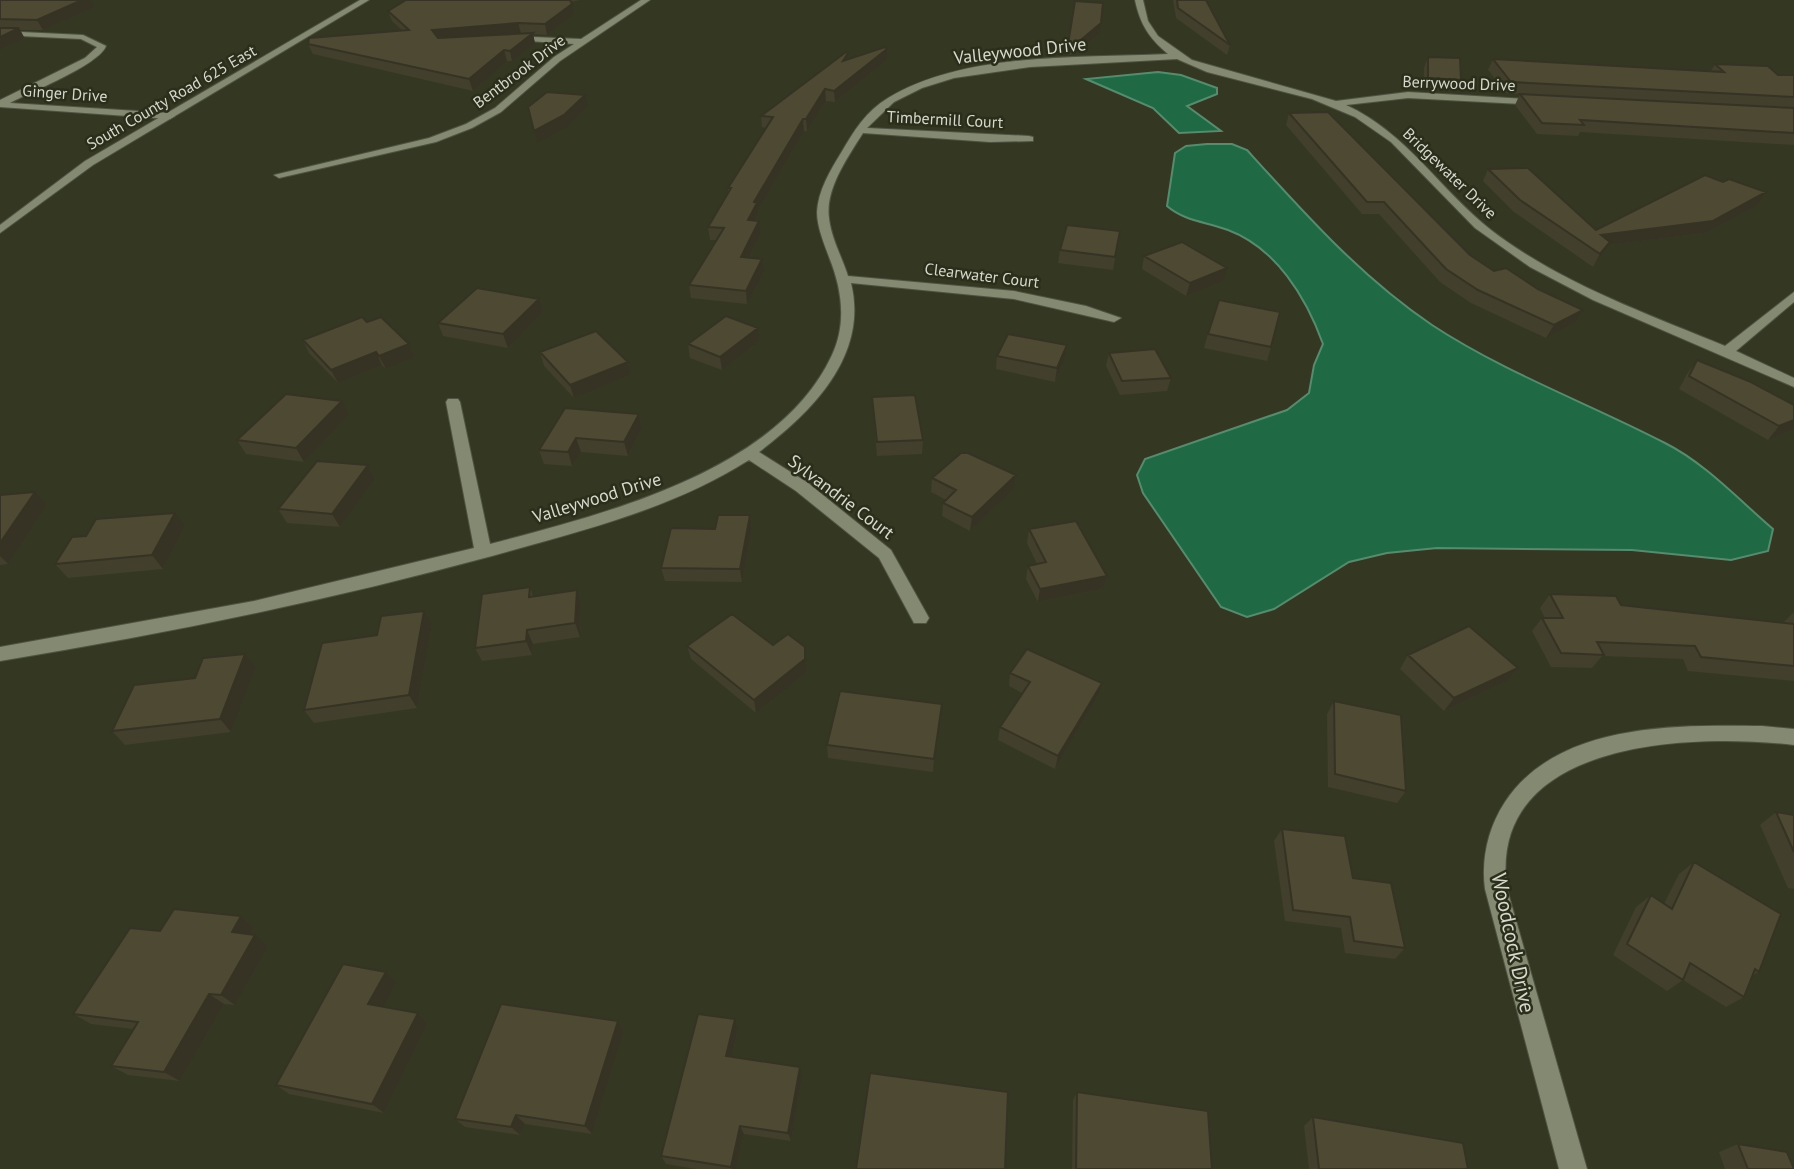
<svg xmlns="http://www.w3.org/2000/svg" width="1794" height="1169" viewBox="0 0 1794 1169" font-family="'PT Sans',sans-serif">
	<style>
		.water { fill: #206945; stroke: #578b6e; stroke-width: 2 }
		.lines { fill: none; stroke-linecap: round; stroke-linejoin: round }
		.minor-casing { stroke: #4f5342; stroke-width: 2 }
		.tertiary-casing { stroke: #4f5342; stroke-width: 2 }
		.minor { fill: #848a72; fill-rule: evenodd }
		.tertiary { fill: #848a72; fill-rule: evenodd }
		.wall { fill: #423f2c }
		.shaded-wall { fill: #363324 }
		.building { fill: #4d4933; stroke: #363324; stroke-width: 2 }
		.labels { text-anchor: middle; stroke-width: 5; stroke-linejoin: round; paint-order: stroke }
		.far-street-label { font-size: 16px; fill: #d6d9cc; stroke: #2a2e1a }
		.street-label { font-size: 18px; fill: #d6d9cc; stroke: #2a2e1a }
		.near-street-label { font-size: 21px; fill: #d6d9cc; stroke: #2a2e1a }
	</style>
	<rect width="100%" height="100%" fill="#343823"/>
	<path class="water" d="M1158,72l23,3 36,13v6l-30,12 34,25 -42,2 -26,-25 -67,-29z
		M1207,144h25l15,6c58,64 114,127 185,175 73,48 156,78 233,118 40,20 74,57 108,86l-5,22 -37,9 -99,-10 -195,-2 -50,5 -38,9 -75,47 -27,8 -26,-10 -78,-114 -6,-18 8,-16 142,-49 22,-17 5,-28 9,-21c-17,-47 -47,-96 -95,-114 -21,-8 -44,-9 -61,-24l8,-53 11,-7z"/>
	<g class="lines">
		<g class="minor-casing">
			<path id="minor" d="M641,0h9l-90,61 -59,51 -29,16 -36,14 -157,36 -5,-3 155,-37 37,-14 29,-16 59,-51 20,-13 -62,-4 -3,-4 72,3z
				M1135,0h8l5,21 10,15 34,24 144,41 72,-9 134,8v4l-3,1 -131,-7 -62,7c61,28 94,85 145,125 69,53 154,83 234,116l69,-54v10l-58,49 58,27v9l-201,-87 -63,-33 -55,-39 -84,-86 -36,-25 -43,-18 -105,-27 -30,-13 -147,8 -76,11 -32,10 -28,14 -27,26 162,8 4,1v4l-43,1 -127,-9c-15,24 -38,56 -34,85 2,20 13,39 19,58l166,15 72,15 35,12 -7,4 -100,-23 -163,-16c18,73 -40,130 -92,169l49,31 83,67 38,68 -3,5h-12l-35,-65 -83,-67 -47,-31c-79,50 -169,71 -257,96 -162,44 -326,78 -492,105v-14l254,-46 220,-53 -28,-146 2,-3h10l2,3 30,142c113,-30 288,-72 342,-189 15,-32 10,-66 -3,-98 -5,-14 -12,-30 -12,-45 1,-21 13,-41 24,-59 12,-21 25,-42 47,-55 76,-46 193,-40 280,-44 -19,-16 -28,-30 -33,-54z
				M0,31l83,4 23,11c-7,19 -76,46 -96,57l160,10 5,3 -5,3 -170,-12v-7l85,-42 12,-11 -16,-8 -81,-4z
				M1762,726l32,3v16c-101,-12 -308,-6 -287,144l80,280h-28l-74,-280c-4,-30 3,-61 20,-87 53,-80 172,-77 257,-76z"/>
		</g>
		<g class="tertiary-casing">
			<path id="tertiary" d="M360,0h9l-276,165 -93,68v-8l85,-64z"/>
		</g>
		<use href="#minor" class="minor"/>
		<use href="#tertiary" class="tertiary"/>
	</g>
	<path class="wall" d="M0,0h91l4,7 -52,23h-23l5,9 -25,11z
		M406,0h174l-9,2 3,12 -27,21 -14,-1 2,10 -23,17h-5l-34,30 -160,-37 -5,-10 94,-14 -10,-9 -4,-10z
		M1173,0h33l24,45 -3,10 -51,-37z
		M1099,34l-24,20 -9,1 2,-11z
		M1428,57l33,23 -5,11 -32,-2v-21z
		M848,59l39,1 -52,42 -9,-1 -19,30h-3l-46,79v5l-2,5 3,1 2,12 -12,25 15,14 -17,32 -56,-6 -2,-13 28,-45h-7l-2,-13 20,-35v-4l38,-60 -4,-1 -1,-11z
		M1493,59l218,12 4,-7 63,11h16v70l-214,-13 -2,4 -41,-2 -22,-29 5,-11 -14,-1 -18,-23z
		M1289,113l181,142 105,68 -29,15 -75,-35 -31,-21 -61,-68h-17l-76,-89z
		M1488,169l108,61 127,-48 43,10 -8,13 -53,28 -97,12 -6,10 -9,12 -79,-55 -31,-31z
		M1120,231l-7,39 -55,-7 2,-13z
		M1144,256l80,25 -38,15 -44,-27z
		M539,299l4,13 -35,36 -65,-12 -5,-13z
		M367,322l42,22 6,13 -29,12 -4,-4 -44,18 -29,-30 -6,-13z
		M1208,334l63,13 -4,14 -63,-13z
		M759,341l-37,29 -32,-12 -2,-14z
		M540,352l88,10 3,13 -57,23 -30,-32z
		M1109,353l62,25 -4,13 -47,4 -14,-29z
		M997,356l68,3 -10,23 -59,-13z
		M1697,360l97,45v24l-26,11 -89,-51 8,-15z
		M872,397l51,43 -1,14 -45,2z
		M639,414l3,14 -14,28 -47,-4 -9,14 -28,-2 -5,-14z
		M349,415l-45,47 -58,-8 -9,-14z
		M368,465l7,14 -35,48 -53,-4 -9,-14z
		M1016,475l-2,14 -44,42 -28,-15 1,-13 3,-3 -15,-8 1,-14z
		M0,495l47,10 -39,59 -8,1z
		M750,515l2,14 -10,53 -77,-1 -4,-13 54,-39z
		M185,526l-22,43 -95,9 -13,-14z
		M1029,529l78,47 -4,13 -65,13 -12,-23 2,-13 9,-2 -10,-21z
		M530,587l3,9 44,-6 4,14 -1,33 -47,7 -1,11 -50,6 -7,-13z
		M1550,594l71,11 162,18 11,-11v69l-106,-10 -5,-12 -81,-3 -10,12 -41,-1 -19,-36 10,-13h3l-5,-10z
		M432,624l-15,84 -103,15 -10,-13 73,-75z
		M687,646l118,1 2,25 -51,41 -65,-54z
		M245,654l11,13 -25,65 -106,13 -13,-14 83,-53z
		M1408,655l110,13 -11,13 -63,30 -44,-42z
		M1010,673l88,23 -43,73 -57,-29 2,-13 22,-34 -13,-7z
		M1334,701l72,90 -9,12 -69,-16 -1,-73z
		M941,717l-8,55 -105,-14 -1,-13z
		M1776,812l18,3v74l-6,-1 -28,-63z
		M1282,829l71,49 52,70 -10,11 -50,-6 -4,-25 -56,-7 -11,-80z
		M1694,862l65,110 -6,3 -9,22 -18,10 -43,-27 -16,11 -54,-36 23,-48 15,-12 13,9 15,-30z
		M241,916l13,11 -4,8 18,12 -33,58 -11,-1 -44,77 -52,-6 -17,-9 22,-37 -42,-5 -18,-10 87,-83z
		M396,982l-13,24 35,7 10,10 -44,90 -95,-19 -13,-9z
		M618,1021l6,10 -32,103 -67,-10 -5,11 -55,-8 -10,-8z
		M738,1029l-6,28 70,20 -11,64 -47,-7 -8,35h-40l-30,-5 -5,-8z
		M1077,1092l135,77h-140l1,-69z
		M1313,1117l155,52h-159l-5,-43z
		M1738,1144l56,25h-69l-6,-17z"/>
	<path class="shaded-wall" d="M82,0h9l4,7 -52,23 -6,-10z
		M572,4l2,10 -27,21 -2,-11z
		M518,23l3,10 -86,8 -3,-11z
		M1101,23l-2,11 -24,20 1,-10z
		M19,28l6,11 -25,11v-13z
		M533,33l2,11 -23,17 -2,-10z
		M887,49v11l-52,42 -1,-11z
		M504,50l3,11 -34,30 -4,-12z
		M825,89l1,12 -19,30 -1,-12z
		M585,95l3,11 -21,21 -30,16 -3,-12z
		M803,119l1,12 -46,79v5l-9,17 -1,-12 6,-18z
		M1766,192l-8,13 -53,28 -97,12 -6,10 -9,12 7,-13 1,-19z
		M759,221l2,12 -18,37 -2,-13z
		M762,259l2,13 -17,32 -1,-13z
		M1227,268l-3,13 -38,15 4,-13z
		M539,299l4,13 -35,36 -5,-14z
		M1583,310l-8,13 -29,15 8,-13z
		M758,328l1,13 -37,29 -2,-13z
		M409,344l6,13 -29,12 -7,-13z
		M1067,345l-2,14 -10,23 2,-14z
		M376,352l6,13 -44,18 -7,-13z
		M628,362l3,13 -57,23 -4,-13z
		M342,401l7,14 -45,47 -8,-14z
		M639,414l3,14 -14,28 -4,-14z
		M1794,420v9l-26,11 11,-14z
		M576,438l5,14 -9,14 -4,-14z
		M368,465l7,14 -35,48 -8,-13z
		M1016,475l-2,14 -44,42 2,-14z
		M35,492l12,13 -39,59 -8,-8v-13z
		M175,513l10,13 -22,43 -11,-14z
		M750,515l2,14 -10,53 -2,-13z
		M1107,576l-4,13 -65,13 2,-13z
		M577,590l4,14 -1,33 -5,-14z
		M424,611l8,13 -15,84 -8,-13z
		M527,630l6,14 -1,11 -6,-14z
		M805,647l2,25 -51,41 -2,-13z
		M245,654l11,13 -25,65 -11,-13z
		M1518,668l-11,13 -63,30 10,-13z
		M1102,683l-4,13 -43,73 3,-13z
		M942,704l-1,13 -8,55 1,-13z
		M241,916l13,11 -9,16 -13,-11z
		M255,935l13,12 -33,58 -14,-10z
		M386,972l10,10 -16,32 -12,-10z
		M209,994l15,10 -44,77 -16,-9z
		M418,1013l10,10 -44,90 -12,-9z
		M735,1019l3,10 -8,37 -4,-10z
		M618,1021l6,10 -32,103 -7,-8z
		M800,1067l2,10 -11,64 -3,-8z
		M516,1115l9,9 -5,11 -9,-8z
		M740,1126l4,8 -8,35h-4l-1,-2z"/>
	<path class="building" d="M0,0h82l-45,20 -37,-1z
		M406,0h164l2,4 -27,20 -27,-1 -86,7 6,8 95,-5 -23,18 -6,-1 -35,29 -161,-35 1,-6 100,-8 -21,-19z
		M1177,0h29l24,45 -52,-37z
		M1075,1l28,2 -2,20 -25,21h-8z
		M0,28h19l-19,9z
		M885,47l2,2 -53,42 -9,-2 -19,30h-3l-49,83 3,1 -9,17 11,1 -18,36 21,2 -16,32 -57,-6 35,-57 -16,-1 23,-39h-3l45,-71 -12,-1 85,-64 2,1 -5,8z
		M1428,57l32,1 1,22 -33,-2z
		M1493,59l231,13 -9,-8 53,2 10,9h16v22l-283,-15z
		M547,92l38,3 -21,20 -30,16 -6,-24z
		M1520,94l274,14v25l-214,-13 4,5 -42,-2z
		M1328,112l142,143 24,16 12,-3 32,21 45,21 -29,15 -76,-35 -32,-21 -62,-67h-17l-78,-89z
		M1528,168l68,62 109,-55 18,7 6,-3 37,13 -53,29 -112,14 9,7 -10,12 -80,-54 -32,-31z
		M1067,225l53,6 -5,26 -55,-7z
		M1182,242l45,26 -37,15 -46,-27z
		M477,288l62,11 -36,35 -65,-11z
		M1219,300l61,12 -9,35 -63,-13z
		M726,316l32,12 -38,29 -32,-13z
		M362,317l5,5 14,-5 28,27 -30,12 -3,-4 -45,18 -28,-30z
		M596,331l32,31 -58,23 -30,-33z
		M1008,334l59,11 -10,23 -60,-12z
		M1155,349l16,29 -49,3 -13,-28z
		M1697,360l54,22 43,23v15l-15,6 -90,-50z
		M286,394l56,7 -46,47 -59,-8z
		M915,395l8,45 -46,2 -5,-45z
		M565,408l74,6 -15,28 -48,-4 -8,14 -29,-2z
		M961,453h7l48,22 -44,42 -29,-14 13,-13 -24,-12z
		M317,461l51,4 -36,49 -54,-5z
		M35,492l-35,51v-48z
		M175,513l-23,42 -97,9 17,-27 14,-1 10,-17z
		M718,515h32l-10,54 -79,-1 10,-40 44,1z
		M1076,521l31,55 -67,13 -12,-23 18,-4 -17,-33z
		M530,587l-1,10 48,-7 -2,33 -48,7 -1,11 -51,7 7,-54z
		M1550,594l66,2 5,9 173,19v42l-93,-9 -6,-11 -98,-4 7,13 -43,-2 -19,-35h21z
		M424,611l-15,84 -105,15 18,-67 55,-8 4,-19z
		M732,614l41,31 15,-11 17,13v12l-51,41 -67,-54z
		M1469,626l49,42 -64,30 -46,-43z
		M1027,649l75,34 -44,73 -58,-29 30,-45 -20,-9z
		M245,654l-25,65 -108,12 22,-46 61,-7 8,-20z
		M840,691l102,13 -8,55 -107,-14z
		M1334,701l67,14 5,76 -71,-17z
		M1776,812l18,3v37z
		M1282,829l63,7 8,42 38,5 14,65 -51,-7 -4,-24 -57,-7z
		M1694,862l87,52 -22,58 -4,-3 -11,28 -54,-34 -7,17 -56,-36 24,-49 21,14z
		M174,909l67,7 -9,16 23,3 -34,60 -12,-1 -45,78 -53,-6 27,-44 -65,-8 57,-86 30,3z
		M343,964l43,8 -18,32 50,9 -46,91 -96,-19z
		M501,1004l117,17 -33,105 -69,-11 -5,12 -56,-8z
		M698,1014l37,5 -9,37 74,11 -12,66 -48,-7 -9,41 -70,-11z
		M870,1073l138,19 -3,77h-149z
		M1077,1092l131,19 4,58h-136z
		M1313,1117l150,26 5,26h-149z
		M1738,1144l49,8 7,17h-46z"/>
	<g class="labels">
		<g class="far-street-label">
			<text transform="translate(519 71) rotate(-37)" y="6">Bentbrook Drive</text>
			<text transform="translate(1459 83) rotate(2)" y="6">Berrywood Drive</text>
			<text transform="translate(65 93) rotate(4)" y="6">Ginger Drive</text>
			<text transform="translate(171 97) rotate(-30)" y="6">South County Road 625 East</text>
			<text transform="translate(945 119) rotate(3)" y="6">Timbermill Court</text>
			<text transform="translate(1450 173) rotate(44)" y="6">Bridgewater Drive</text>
			<text transform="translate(982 275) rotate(7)" y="6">Clearwater Court</text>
		</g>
		<g class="street-label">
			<text transform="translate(1020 51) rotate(-6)" y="6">Valleywood Drive</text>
			<text transform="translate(841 497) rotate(37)" y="6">Sylvandrie Court</text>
			<text transform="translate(597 498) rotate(-17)" y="6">Valleywood Drive</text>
		</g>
		<g class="near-street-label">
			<text transform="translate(1513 943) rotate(78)" y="7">Woodcock Drive</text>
		</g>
	</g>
</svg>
